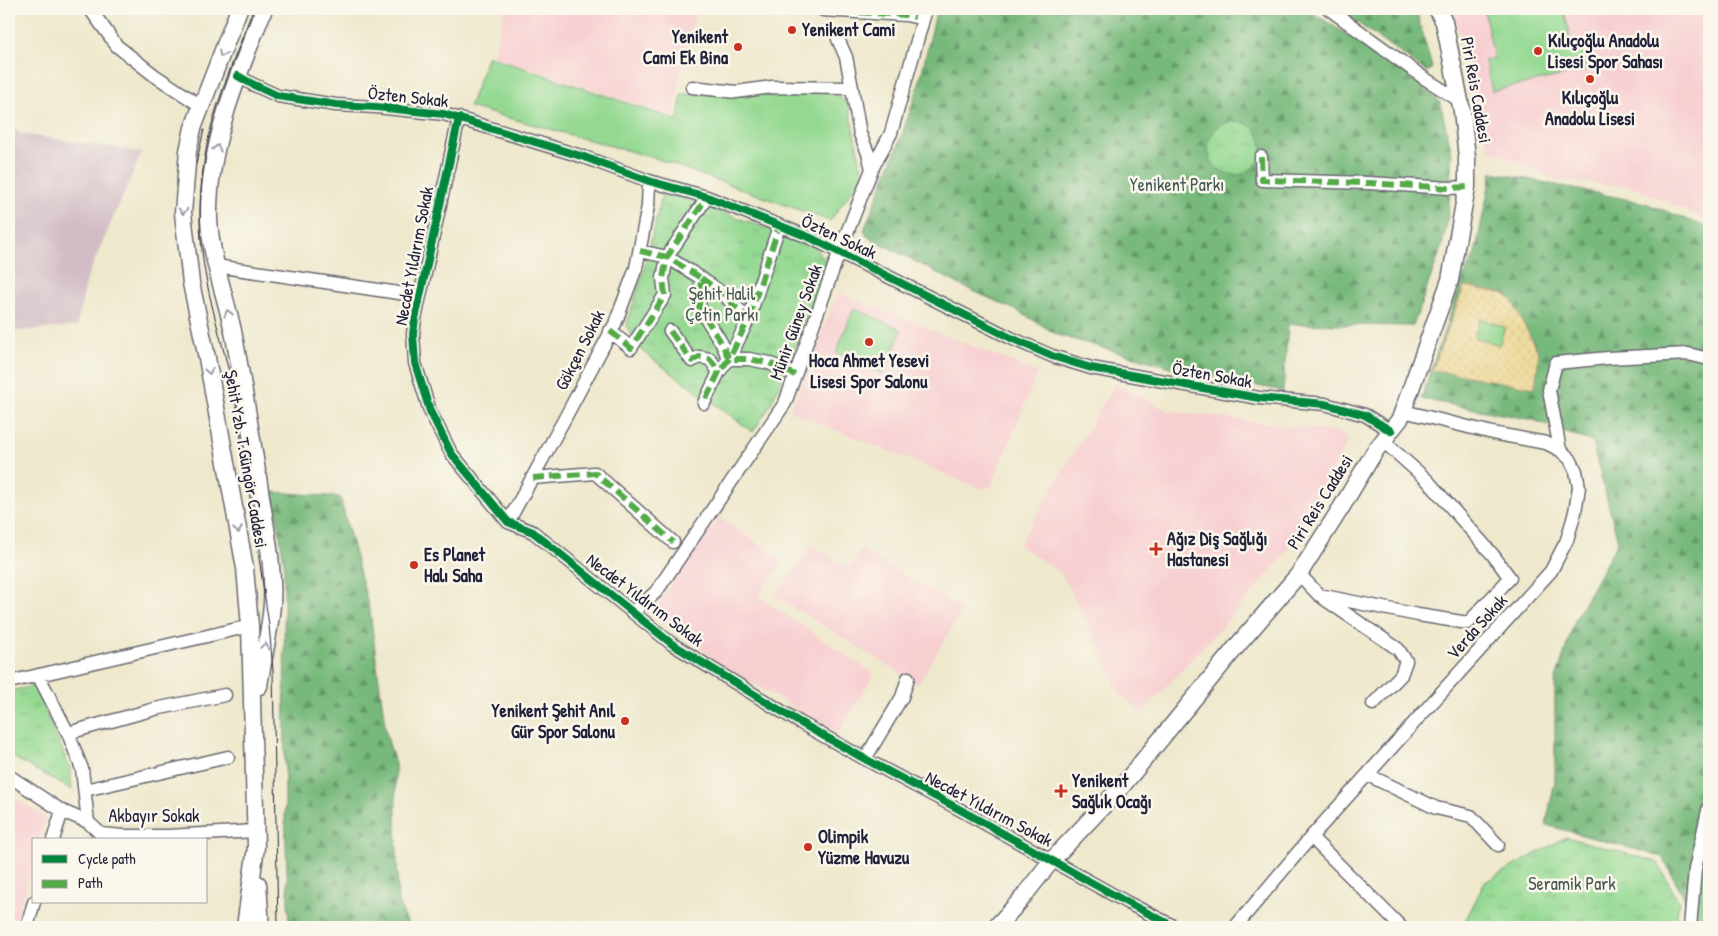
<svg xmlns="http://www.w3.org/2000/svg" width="1718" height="936" viewBox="0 0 1718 936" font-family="'Patrick Hand',sans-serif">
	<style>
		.built { fill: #f7cfd1 }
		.industrial { fill: #d2bdc6 }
		.grass { fill: #94d992; stroke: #5b7e66 }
		.forest { fill: url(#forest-firs); stroke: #4c6e5c }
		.sand { fill: url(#sand-dots); stroke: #887e6c }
		.park { fill: url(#park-tufts); stroke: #5b7e66 }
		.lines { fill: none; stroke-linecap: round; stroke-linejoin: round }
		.minor-casing { stroke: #69676e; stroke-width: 15 }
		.major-casing { stroke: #69676e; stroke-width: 19 }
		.minor { stroke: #fff; stroke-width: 12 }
		.major { stroke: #fff; stroke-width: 16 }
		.tram { stroke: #22223b; stroke-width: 1 }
		.quiet { stroke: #53aa46; stroke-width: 6; stroke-dasharray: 12 6; stroke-linecap: butt }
		.cycleway-casing { stroke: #fbf7ec; stroke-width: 11 }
		.cycleway { stroke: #00873e; stroke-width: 8 }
		.oneway { stroke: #9c9ca7 }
		.poi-dot { fill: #c8321e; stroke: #fbf7ec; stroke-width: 2 }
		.labels { text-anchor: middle; stroke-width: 5; stroke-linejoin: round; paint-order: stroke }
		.poi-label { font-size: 18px; font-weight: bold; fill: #22223b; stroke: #fbf7ec; text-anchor: start }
		.street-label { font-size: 18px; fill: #22223b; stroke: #fbf7ec }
		.park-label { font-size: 18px; fill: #445955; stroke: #fbf7ec }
	</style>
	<defs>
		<pattern id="forest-firs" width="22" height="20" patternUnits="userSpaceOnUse" patternTransform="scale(1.25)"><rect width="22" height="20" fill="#77b97c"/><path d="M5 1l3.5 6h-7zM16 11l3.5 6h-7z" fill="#619667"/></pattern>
		<pattern id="sand-dots" width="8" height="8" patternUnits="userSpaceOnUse" patternTransform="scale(1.25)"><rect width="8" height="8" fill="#eeda9e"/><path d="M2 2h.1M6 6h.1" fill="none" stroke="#ccbb89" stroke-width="1.8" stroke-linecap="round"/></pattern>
		<pattern id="park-tufts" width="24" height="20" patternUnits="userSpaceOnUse" patternTransform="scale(1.25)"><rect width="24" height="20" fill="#94d992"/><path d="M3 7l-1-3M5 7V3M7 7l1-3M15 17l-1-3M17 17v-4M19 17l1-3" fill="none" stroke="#7fba7f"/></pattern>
	</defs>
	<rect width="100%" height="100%" fill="#fbf7ec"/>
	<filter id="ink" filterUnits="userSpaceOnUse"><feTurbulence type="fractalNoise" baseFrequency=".02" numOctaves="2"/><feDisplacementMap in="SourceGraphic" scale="10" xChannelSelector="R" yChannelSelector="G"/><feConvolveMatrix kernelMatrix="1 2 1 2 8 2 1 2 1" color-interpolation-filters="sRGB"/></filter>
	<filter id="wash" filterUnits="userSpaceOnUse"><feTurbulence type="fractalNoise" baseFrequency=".0096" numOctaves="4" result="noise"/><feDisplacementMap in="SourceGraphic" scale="20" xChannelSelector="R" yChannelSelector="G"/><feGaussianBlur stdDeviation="1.12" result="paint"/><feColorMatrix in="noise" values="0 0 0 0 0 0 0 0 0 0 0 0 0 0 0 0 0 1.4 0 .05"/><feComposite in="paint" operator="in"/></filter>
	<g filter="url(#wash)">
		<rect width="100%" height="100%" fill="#eee8cc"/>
		<path class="built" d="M505,9h192l-12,40 -11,68 -181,-61z
			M1452,9h257v212l-75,-34 -77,-7 -68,-31z
			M838,292l200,81 -47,113 -9,3 -192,-78z
			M1115,384l54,27 168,21 7,3 4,5 -62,113 -43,51 -101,109 -23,-20 -16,-39 -42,-81 -42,-28z
			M719,517l64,44 -25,35 116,78 -36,59 -121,-71 -62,-50v-4z
			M812,544l36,24 13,-18 102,59 -45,75 -143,-88z
			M9,794l37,23 -7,23h-5v19l-19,68h-6z"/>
		<path class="industrial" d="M9,125l12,9 121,18 -55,126 -10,48 -68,6z"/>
		<path class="grass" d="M1484,9h80l7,33 10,-1 6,29 -95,21 -7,-31 9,-2z
			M488,56l189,64 5,-26 64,1 26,-6 61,3 15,12 15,71 -33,46 -175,-63 -186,-51z
			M854,308l48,22 -19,44 -47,-21z"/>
		<path class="forest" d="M937,9h370l61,39 41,27 31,27 12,52 -4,63 -6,29 -29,80 -125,-2 -5,67 -102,-21 -123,-35 -40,-24 -56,-25 -95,-50 -3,-6 37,-92 18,-54z
			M1338,9h78l16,59 -5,4z
			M1492,172l153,31 64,25v699h-25l3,-25 -25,-45 -116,-32 9,-44v-99l20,-62 43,-79 -26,-99 -58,-22 -113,-21 41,-119 13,-26z
			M273,492l67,5 30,115 16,121 9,31 3,139 12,24h-121l-4,-112 -1,-252z"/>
		<path class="sand" d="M1464,286l41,8 7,7 27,53 -4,34 -103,-18z"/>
		<path class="park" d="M1208 148a27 27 0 1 1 54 0a27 27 0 1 1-54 0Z
			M663,191l150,54 14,17 -1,16 -56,128 -17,26 -110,-80 -17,-26 16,-49z
			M1480,319l25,8 -6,18 -25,-8z
			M34,686l36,82 2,22 -63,-35v-64z
			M1566,837l91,25 22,40 -4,25h-213l23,-45z"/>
	</g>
	<g filter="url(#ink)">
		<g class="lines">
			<g class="minor-casing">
				<path id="minor" d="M90,9l27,37 37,29 47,31
					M1329,9l95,69 36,23
					M823,10l83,5 9,2
					M838,39l8,18 6,31
					M238,76l14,8 26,12 58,9 40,2 68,7 140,43 65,24 58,16 104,41 200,100 41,18 39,12 168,30 66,6 40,11 26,16
					M692,87l44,5 36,-5 80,1 8,46 8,19 4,16
					M459,118l-44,201 -2,15 2,29 15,48 21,42 57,69 25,10 139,112 127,78 66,37 92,49 171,95 47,24
					M1261,157l1,23 106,3 82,5 17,-1
					M640,251l27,6 34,21 -2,29 22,35 8,17h20l20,4 26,12
					M216,266l203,30
					M701,278l24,17 8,10 16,13 -20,41 -10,13
					M749,318l30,-92
					M610,331l21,17 34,-53 -2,-17 4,-21 40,-60
					M670,331l22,30 7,-4 11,2 9,13 -15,31
					M1560,450l-11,-60 7,-27 52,-5 80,-4 21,5
					M533,478l62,-5 78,69
					M508,522l57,-104 50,-94 21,-56 12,-62 1,-25
					M1299,574l20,21 99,20 50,8 42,-45 -17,-23 -66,-75 -44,-39
					M1323,598l75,51 8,12 -5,14 -28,29
					M633,612l23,-20 129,-189 54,-150 33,-84 19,-36 35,-124
					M38,675l30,58 14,36 6,53
					M9,682l241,-56
					M68,733l87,-24 70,-14
					M865,759l37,-62 6,-19
					M1368,775l68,33 35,8 27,29
					M9,776l53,35 26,11 13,12 22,2h45l88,-5
					M85,790l143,-33
					M1311,837l90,90
					M53,840l9,-29
					M27,927l7,-25
					M1235,927l76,-90 240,-266 16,-31 8,-28 4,-25 -3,-16 -6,-12 -10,-9 -14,-7 -49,-9 -94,-23
					M1690,927l5,-58 14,-63"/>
			</g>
			<g class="major-casing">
				<path id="major" d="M239,9l-46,119 -5,23 -5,62 8,70 16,75 38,210 5,58 6,221 -11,80
					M259,686c4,-27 11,-55 13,-82 2,-34 -5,-68 -10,-101 -9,-58 -18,-115 -29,-172 -8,-37 -22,-73 -24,-111 -2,-73 29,-145 55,-211
					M258,884l3,43
					M996,927l23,-25 33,-42 71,-75 114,-139 62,-72 42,-66 34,-57 25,-32 50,-139 17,-93v-29l-5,-47 -18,-89 -7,-13"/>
			</g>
			<use href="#minor" class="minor"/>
			<use href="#major" class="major"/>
			<path class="tram" d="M253,9c-13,36 -29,73 -40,111 -14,51 -17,106 -7,158 8,42 22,83 30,126l33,221 4,46 5,256
				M196,164l8,-34"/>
			<path class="quiet" d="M823,10l83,5 9,2
				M1261,157l1,23 106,3 82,5 17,-1
				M640,251l27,6 34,21 -2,29 22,35 8,17h20l20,4 26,12
				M701,278l24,17 8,10 16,13 -20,41 -10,13
				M749,318l30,-92
				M610,331l21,17 34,-53 -2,-17 4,-21 40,-60
				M670,331l22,30 7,-4 11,2 9,13 -15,31
				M533,478l62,-5 78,69"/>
			<g class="cycleway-casing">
				<path id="cycleway" d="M238,76l14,8 26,12 58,9 40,2 68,7 140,43 65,24 58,16 104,41 200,100 41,18 39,12 168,30 66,6 40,11 26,16
					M459,118l-44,201 -2,15 2,29 15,48 21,42 57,69 25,10 139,112 127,78 66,37 92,49 171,95 47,24"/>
			</g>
			<use href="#cycleway" class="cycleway"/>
		</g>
		<defs><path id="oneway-chevron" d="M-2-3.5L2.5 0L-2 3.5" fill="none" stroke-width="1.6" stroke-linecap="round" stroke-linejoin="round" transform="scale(1.25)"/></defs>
		<g class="oneway">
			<use href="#oneway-chevron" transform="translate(222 54) rotate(112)"/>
			<use href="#oneway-chevron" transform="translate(217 148) rotate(-76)"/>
			<use href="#oneway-chevron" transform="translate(183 211) rotate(91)"/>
			<use href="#oneway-chevron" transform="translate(228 313) rotate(-104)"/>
			<use href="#oneway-chevron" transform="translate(209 371) rotate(79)"/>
			<use href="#oneway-chevron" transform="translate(238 530) rotate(79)"/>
			<use href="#oneway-chevron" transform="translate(265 646) rotate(-82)"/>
		</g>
	</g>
	<g class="poi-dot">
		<circle cx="792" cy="30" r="5"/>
		<circle cx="738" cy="47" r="5"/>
		<circle cx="1538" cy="51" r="5"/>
		<circle cx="1590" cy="79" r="5"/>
		<circle cx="869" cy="342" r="5"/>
		<path d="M1153.5 541.5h5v5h5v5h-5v5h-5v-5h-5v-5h5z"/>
		<circle cx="414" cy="565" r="5"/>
		<circle cx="625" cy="721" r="5"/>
		<path d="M1058.5 783.5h5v5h5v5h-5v5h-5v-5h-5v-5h5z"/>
		<circle cx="808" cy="847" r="5"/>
	</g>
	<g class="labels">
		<g class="poi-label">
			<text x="802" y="36">Yenikent Cami</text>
			<text x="728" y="43" text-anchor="end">Yenikent<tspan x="728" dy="21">Cami Ek Bina</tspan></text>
			<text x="1548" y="47">Kılıçoğlu Anadolu<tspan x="1548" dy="21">Lisesi Spor Sahası</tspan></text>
			<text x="1590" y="104" text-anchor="middle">Kılıçoğlu<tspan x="1590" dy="21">Anadolu Lisesi</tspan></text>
			<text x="869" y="367" text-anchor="middle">Hoca Ahmet Yesevi<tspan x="869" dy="21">Lisesi Spor Salonu</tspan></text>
			<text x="1167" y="545">Ağız Diş Sağlığı<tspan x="1167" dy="21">Hastanesi</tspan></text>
			<text x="424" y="561">Es Planet<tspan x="424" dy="21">Halı Saha</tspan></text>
			<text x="615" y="717" text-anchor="end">Yenikent Şehit Anıl<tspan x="615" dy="21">Gür Spor Salonu</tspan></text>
			<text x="1072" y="787">Yenikent<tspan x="1072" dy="21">Sağlık Ocağı</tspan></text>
			<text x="818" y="843">Olimpik<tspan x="818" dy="21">Yüzme Havuzu</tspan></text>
		</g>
		<g class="street-label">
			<text transform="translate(1476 90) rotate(80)" y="6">Piri Reis Caddesi</text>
			<text transform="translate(408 97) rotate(6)" y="6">Özten Sokak</text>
			<text transform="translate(839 237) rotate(25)" y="6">Özten Sokak</text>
			<text transform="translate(414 256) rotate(-79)" y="6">Necdet Yıldırım Sokak</text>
			<text transform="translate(796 322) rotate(-70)" y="6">Münir Güney Sokak</text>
			<text transform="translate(580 350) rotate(-63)" y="6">Gökçen Sokak</text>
			<text transform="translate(1212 375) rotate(10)" y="6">Özten Sokak</text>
			<text transform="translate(246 459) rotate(80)" y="6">Şehit Yzb. T.Güngör Caddesi</text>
			<text transform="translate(1320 502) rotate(-58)" y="6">Piri Reis Caddesi</text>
			<text transform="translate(645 600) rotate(37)" y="6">Necdet Yıldırım Sokak</text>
			<text transform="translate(1477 627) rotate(-48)" y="6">Verda Sokak</text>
			<text transform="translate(989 809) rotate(28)" y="6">Necdet Yıldırım Sokak</text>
			<text x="154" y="822">Akbayır Sokak</text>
		</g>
		<g class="park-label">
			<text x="1177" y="191">Yenikent Parkı</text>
			<text x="722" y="300">Şehit Halil<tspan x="722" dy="21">Çetin Parkı</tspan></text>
			<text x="1572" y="890">Seramik Park</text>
		</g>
	</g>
	<rect width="1718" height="936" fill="none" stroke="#fbf7ec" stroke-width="30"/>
	<rect x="32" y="838" width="175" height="65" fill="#fbf7ec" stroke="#a4a2a5"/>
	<rect x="42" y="855" width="25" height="8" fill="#00873e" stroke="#a4a2a5"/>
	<text x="78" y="864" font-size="15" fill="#22223b">Cycle path</text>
	<rect x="42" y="880" width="25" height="8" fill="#53aa46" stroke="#a4a2a5"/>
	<text x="78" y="888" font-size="15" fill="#22223b">Path</text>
</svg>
